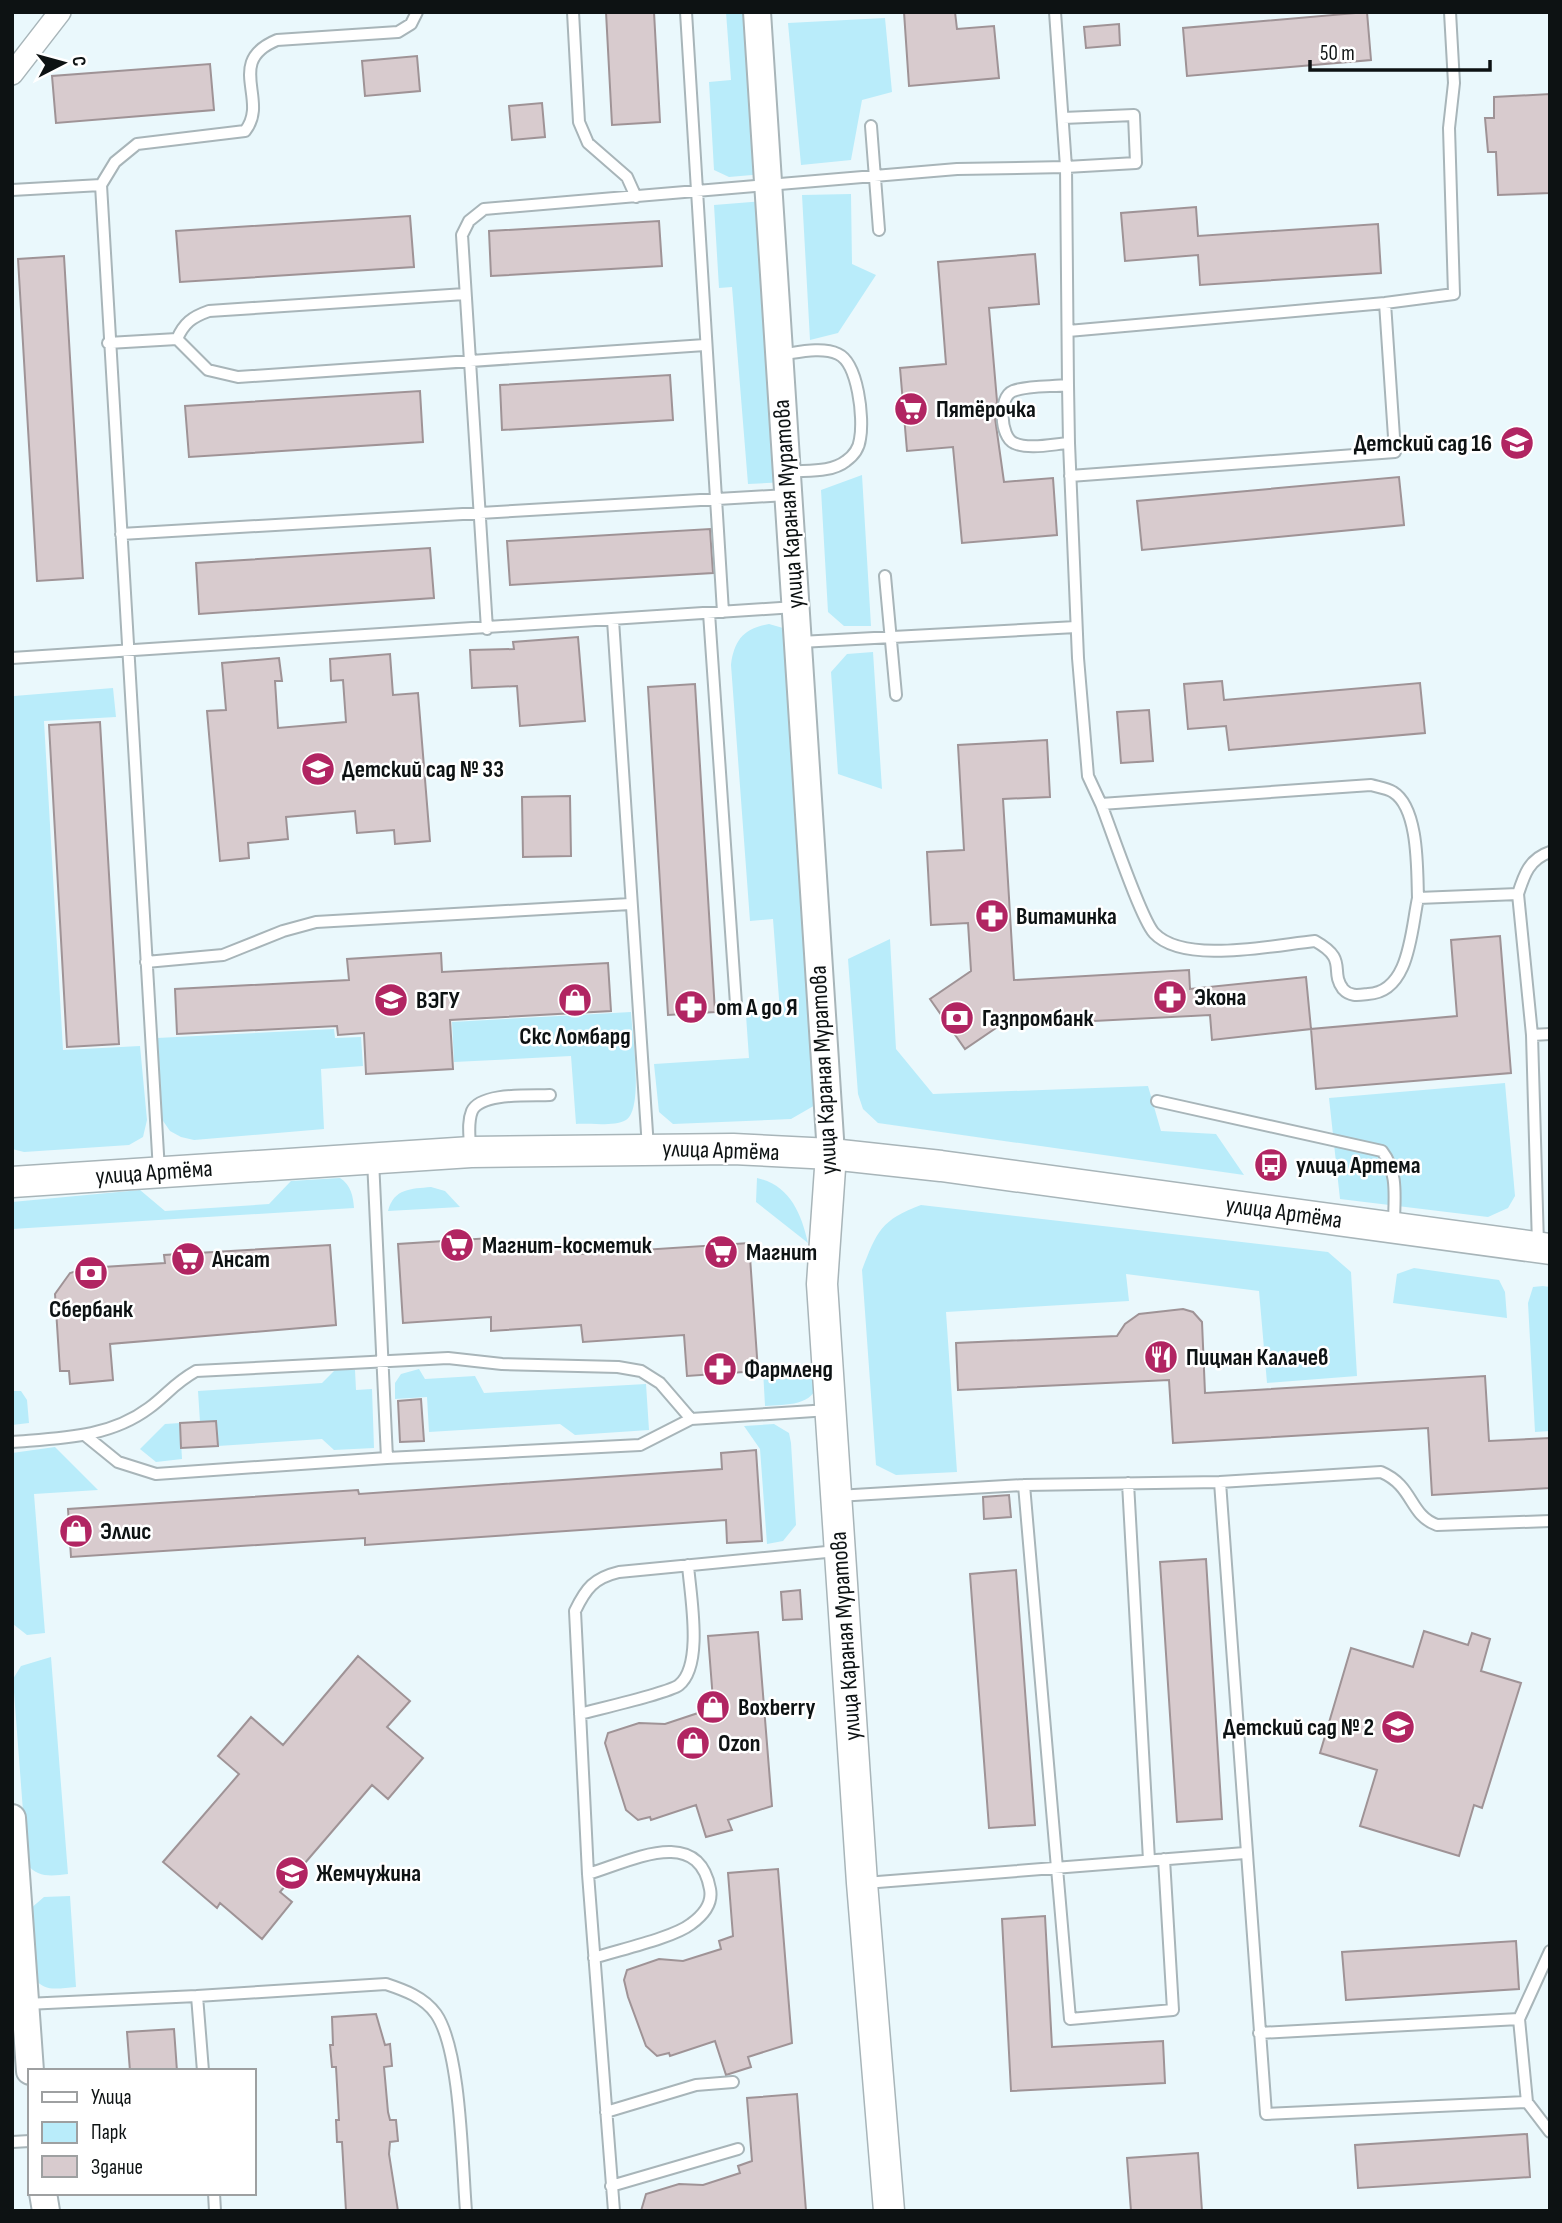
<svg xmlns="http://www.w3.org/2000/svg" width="1562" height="2223" viewBox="0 0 1562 2223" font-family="'Sofia Sans Condensed',sans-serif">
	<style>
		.green { fill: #b9ecfa }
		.building { fill: #d8cbce; stroke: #9f9396; stroke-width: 2 }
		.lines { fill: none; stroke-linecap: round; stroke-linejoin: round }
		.service-casing { stroke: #a8b5b9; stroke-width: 14 }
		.minor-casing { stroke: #a8b5b9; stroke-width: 24 }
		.tertiary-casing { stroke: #a8b5b9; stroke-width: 30 }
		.secondary-casing { stroke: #a8b5b9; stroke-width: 33 }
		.service { stroke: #fff; stroke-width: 10 }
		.minor { stroke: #fff; stroke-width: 21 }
		.tertiary { stroke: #fff; stroke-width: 26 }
		.secondary { stroke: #fff; stroke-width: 30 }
		.labels { text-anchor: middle; stroke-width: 5; stroke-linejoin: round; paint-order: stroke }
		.poi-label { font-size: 24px; font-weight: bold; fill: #0d1213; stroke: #fff; text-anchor: start }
		.street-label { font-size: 24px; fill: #0d1213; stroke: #fff }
	</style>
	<rect width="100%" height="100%" fill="#eaf8fc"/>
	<path class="green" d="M726,12h29l9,162 -35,3 -15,-7 -5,-88 22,-2z
		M885,18l7,74 -30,8 -11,60 -50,5 -13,-142z
		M851,194l1,70 24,11 -38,58 -28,7 -8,-145z
		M765,201l21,281 -38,2 -16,-197 -13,1 -5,-83z
		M862,475l9,151h-27l-16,-14 -7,-122z
		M769,624l14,4 9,11 25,465 -26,15 -118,5 -14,-12 -5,-48 95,-6 -3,-43 34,-3 -7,-93 -23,2 -19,-256c3,-25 13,-37 38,-41z
		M873,652l9,137 -44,-15 -7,-102 16,-18z
		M12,680l2,16 99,-8 3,29 -72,4 19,329 77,-4 7,74 -4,17 -14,8 -105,7 -12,-3z
		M890,939l6,110 37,45 215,-8 13,45 55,3 28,41 -366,-52 -15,-14 -5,-15 -10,-135z
		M631,1012c1,21 13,97 -5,108 -13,7 -36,3 -50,4l-5,-68 -117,6 -2,-40z
		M334,1029l1,9 26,-1 2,29 -42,3 3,60 -130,11 -13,-3 -11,-6 -9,-13 -4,-80z
		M1505,1083l10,113 -7,12 -20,9 -148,-18 -11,-101z
		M340,1178c11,7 13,18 14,30l-342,21v-27l128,-12 25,21 104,-7 22,-23z
		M757,1178c32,7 44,34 51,65l-52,-41z
		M431,1187l14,4 15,16 -72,4c6,-23 23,-22 43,-24z
		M921,1205l407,47 23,20 6,104 -90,7 -8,-92 -133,-17 3,27 -183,11 11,160 -61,3 -20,-10 -14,-195c15,-39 19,-50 59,-65z
		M1414,1268l85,12 6,12 2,26 -114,-15 4,-29z
		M1543,1286l7,1v144l-15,1 -7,-129 5,-16z
		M799,1368l20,13c-6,26 -32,23 -54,25l-2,-36z
		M419,1369l6,10 50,-3 9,17 162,-9 3,46 -74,5 -15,-11 -131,8 -2,-35 -32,2v-16l6,-9z
		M335,1370h20l1,20 16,-1 2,59 -40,2 -12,-11 -104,7 -2,-25 -16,1 -2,-31 124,-8z
		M12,1391h9l6,9 2,23 -17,2z
		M180,1423l2,36 -26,3 -16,-13 25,-25z
		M774,1424l15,9 2,10 5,82 -13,16 -16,3 -7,-95 -16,-23z
		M55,1447l43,43 -64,4 11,139 -18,2 -14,-11 -1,-171z
		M51,1657l17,217c-16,2 -31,4 -41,-10l-14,-185 8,-13z
		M70,1896l6,91c-17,1 -31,6 -42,-9l-4,-69 14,-12z"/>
	<path class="building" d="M606,12h48l6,110 -48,3z
		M904,12h51l2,17 37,-3 5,52 -90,8z
		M1367,12l4,48 -184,16 -4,-48z
		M1119,24l1,21 -34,3 -2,-21z
		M417,56l3,35 -55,5 -3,-35z
		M210,64l4,46 -158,13 -4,-47z
		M1550,94v99l-52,2 -2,-43h-8l-3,-34h9v-21z
		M542,103l3,34 -33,3 -3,-34z
		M1196,207l2,29 180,-12 3,49 -181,12 -2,-30 -73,6 -4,-48z
		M410,216l4,51 -234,15 -4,-51z
		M659,221l3,45 -171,10 -2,-45z
		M1035,254l4,50 -50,4 8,93 -2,17 9,64 49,-4 4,57 -95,8 -9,-96 -46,4 -7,-83 46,-4 -8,-102z
		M64,256l19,322 -46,3 -19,-322z
		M670,375l3,45 -171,10 -2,-45z
		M420,391l3,51 -234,15 -4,-51z
		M1399,477l5,48 -262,25 -5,-49z
		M710,529l3,44 -203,12 -3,-44z
		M430,548l4,50 -235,16 -3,-51z
		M578,637l7,84 -65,5 -3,-40 -45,2 -2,-38 44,-1 -1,-7z
		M390,654l3,41 25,-2 12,148 -35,3 -1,-14 -37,3 -2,-22 -69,6 2,22 -40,4 1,15 -29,3 -13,-150 19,-1 -4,-47 57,-5 3,23h-7l3,47 68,-6 -3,-42 -12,1 -1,-22z
		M1222,681l2,19 196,-17 5,50 -196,17 -3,-24 -38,3 -4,-45z
		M695,684l20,328 -47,3 -20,-328z
		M1149,710l4,51 -32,2 -4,-51z
		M100,722l19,322 -52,3 -18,-322z
		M1047,740l3,57 -47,2 11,181 175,-10 1,19 116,-12 5,52 -99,11 -2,-25 -211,11 -34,23 -35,-50 41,-28 -3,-48 -37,2 -4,-73 37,-2 -6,-105z
		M570,796l1,60 -48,1 -1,-60z
		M1500,936l11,137 -195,16 -5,-60 146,-13 -6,-76z
		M441,953l1,19 166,-9 3,48 -161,9 3,49 -87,5 -2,-41 -26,2 -1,-9 -160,8 -2,-45 174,-9 -2,-21z
		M491,1238l1,11 88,-6 1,11 168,-11 9,128 -71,5 -3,-41 -101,7 -2,-17 -90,6v-14l-88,6 -5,-79z
		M330,1245l6,80 -226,19 3,36 -43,4 -1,-13h-9l-5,-77 15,-21 17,-5 78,-5 -1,-8z
		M1183,1309l10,3 9,10 3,71 280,-17 4,65 61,-3v50l-118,7 -4,-67 -255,15 -4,-63 -211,10 -2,-47 161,-7 8,-12 14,-10z
		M421,1399l3,42 -24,1 -2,-41z
		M216,1421l2,25 -37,2 -1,-25z
		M756,1450l6,91 -35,2 -1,-23 -361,25v-7l-294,19 -3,-48 290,-19 1,4 363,-25 -1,-16z
		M1009,1495l2,22 -27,2 -1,-22z
		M1206,1559l16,260 -45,3 -17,-260z
		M1016,1570l19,255 -46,3 -19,-254z
		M800,1590l2,29 -19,1 -2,-28z
		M1424,1631l44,14 4,-12 18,6 -9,32 40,12 -39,125 -8,-3 -15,51 -99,-30 17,-56 -57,-17 31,-105 62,19z
		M758,1632l14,174 -44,14 4,10 -26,7 -10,-32 -45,15 -1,-3 -12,3 -12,-10 -21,-67 3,-10 31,-10 26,1 36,-12 -2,-7 14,-5 -5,-64z
		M358,1656l52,45 -23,26 36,31 -35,41 -16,-14 -92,107 12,10 -30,37 -42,-36 -3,5 -54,-46 76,-88 -21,-18 33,-39 32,28z
		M778,1869l14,174 -44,14 3,10 -25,8 -11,-34 -45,15 -1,-3 -12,3 -11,-10 -18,-49 -4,-17 3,-10 32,-11 24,2 38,-12 -2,-8 14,-5 -5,-63z
		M1045,1916l7,131 111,-6 2,42 -154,8 -9,-172z
		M1516,1941l3,48 -173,11 -4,-48z
		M376,2014l9,31 5,-1 2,22 -8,1 4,45 2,8h6l2,21 -8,1 -1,12 9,57h-52l-4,-69h-5l-1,-22h3l-3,-53h-4l-2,-22h3l-1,-28z
		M174,2029l3,42h-47l-3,-39z
		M797,2094l9,117h-165l5,-17 33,-10 24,1 37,-12 -2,-7 14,-5 -5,-63z
		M1527,2134l3,43 -172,11 -3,-43z
		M1198,2153l4,58h-71l-4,-53z"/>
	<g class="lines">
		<g class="service-casing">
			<path id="service" d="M573,12l6,110 9,21 39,34 9,20
				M686,12l37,600
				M1055,12l11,155 70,-4 -2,-48 -71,3
				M871,126l8,104
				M12,190l89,-5
				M465,294l-256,17c-17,6 -25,12 -32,28l31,31 30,7 467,-32
				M1068,331l317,-28 69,-9 -5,-166 5,-45 -4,-71
				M108,343l69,-4
				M778,355c18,-2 43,-9 60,-1 20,9 26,64 22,85 -1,9 -7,17 -14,22 -15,12 -40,9 -58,11
				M1068,385l1,58
				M1070,476l325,-24 -10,-149
				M121,534l666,-39
				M885,576l11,119
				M709,613l27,391
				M613,620l35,528
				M487,629l-25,-394 7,-14 15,-12 473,-40 109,-2 2,218c-16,2 -39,0 -55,6 -15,6 -13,46 1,52 15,7 39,1 55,0l9,215 10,118 13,28 270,-19c7,2 16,3 22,7 26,16 24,78 25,106l100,-4
				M800,642l276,-15
				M12,658l783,-51
				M1101,804c10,25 39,113 53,129 30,32 120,12 161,8 34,19 14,29 28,48 7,8 16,6 25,5 42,-2 43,-64 50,-96
				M146,962l77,-7 60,-24 33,-9 314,-18
				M1532,1035l18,-1
				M1157,1101l225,50c17,22 12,48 12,74
				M470,1150c0,-13 -3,-27 2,-39 9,-19 59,-15 78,-16
				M373,1160l14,298
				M159,1171l-58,-986 14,-23 22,-18 108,-13c25,-31 -21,-69 32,-91l121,-8 13,-8 6,-12
				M1538,1245l-6,-210 -14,-141c6,-19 11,-35 32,-42
				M86,1436l32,26 38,12 231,-16 253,-13 51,-26
				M12,1442c48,-4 97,-4 137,-34 19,-14 24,-24 47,-37l252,-13 54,6 116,3 23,4 19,12 31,36 138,-9
				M1220,1482l46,632 261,-12
				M1128,1483l21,377
				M1024,1485l46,534 103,-9 -9,-151
				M837,1496l187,-11 196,-3 161,-10c33,14 28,43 56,53l113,-4
				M580,1714c18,-5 89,-21 99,-29 25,-20 11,-91 9,-120
				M588,1874c41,-12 110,-50 122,15 3,15 -8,27 -19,35 -18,14 -73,26 -97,34
				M865,1883l380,-30
				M197,1996l189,-12c18,6 38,13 50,30 25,36 26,149 30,197
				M26,2004l171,-8 6,75
				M1519,2019l31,-68
				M1259,2033l260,-14 8,83 23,30
				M606,2112l90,-27 37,-3
				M12,2142l18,-1
				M611,2186l127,-37
				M214,2193l1,18
				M614,2211l-26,-337 -13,-263c11,-23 19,-33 44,-39l218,-21"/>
		</g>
		<g class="minor-casing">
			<path id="minor" d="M12,74l48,-62"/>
		</g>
		<g class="tertiary-casing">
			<path id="tertiary" d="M757,12l74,1142
				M12,1818l18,253
				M43,2193l3,18"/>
		</g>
		<g class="secondary-casing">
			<path id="secondary" d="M831,1154l-9,130 40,599 27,328
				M12,1182l459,-30 262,-3 98,5 110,12 609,83"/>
		</g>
		<use href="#service" class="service"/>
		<use href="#minor" class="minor"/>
		<use href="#tertiary" class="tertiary"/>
		<use href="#secondary" class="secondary"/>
	</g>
	<defs>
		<g id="supermarket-disc" transform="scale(1.75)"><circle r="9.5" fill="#b12562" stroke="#fff"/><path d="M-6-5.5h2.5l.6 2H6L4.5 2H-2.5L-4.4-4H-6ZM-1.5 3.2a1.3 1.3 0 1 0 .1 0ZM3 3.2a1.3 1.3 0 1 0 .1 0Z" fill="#fff"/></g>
		<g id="school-disc" transform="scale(1.75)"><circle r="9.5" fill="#b12562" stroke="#fff"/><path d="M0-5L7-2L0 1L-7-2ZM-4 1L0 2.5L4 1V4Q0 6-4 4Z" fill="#fff"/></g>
		<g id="pharmacy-disc" transform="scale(1.75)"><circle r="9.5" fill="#b12562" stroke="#fff"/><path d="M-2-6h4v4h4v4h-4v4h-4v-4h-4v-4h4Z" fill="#fff"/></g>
		<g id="university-disc" transform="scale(1.75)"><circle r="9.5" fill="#b12562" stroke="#fff"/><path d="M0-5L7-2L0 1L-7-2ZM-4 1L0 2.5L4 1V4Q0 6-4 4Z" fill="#fff"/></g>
		<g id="shop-disc" transform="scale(1.75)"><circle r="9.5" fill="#b12562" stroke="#fff"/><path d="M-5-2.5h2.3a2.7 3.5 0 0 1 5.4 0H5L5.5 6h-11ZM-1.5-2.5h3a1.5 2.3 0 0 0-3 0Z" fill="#fff"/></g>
		<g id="bank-disc" transform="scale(1.75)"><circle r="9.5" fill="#b12562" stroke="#fff"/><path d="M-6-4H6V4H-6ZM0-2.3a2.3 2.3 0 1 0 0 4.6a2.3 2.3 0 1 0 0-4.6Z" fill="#fff"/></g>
		<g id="bus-disc" transform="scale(1.75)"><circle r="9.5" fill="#b12562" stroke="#fff"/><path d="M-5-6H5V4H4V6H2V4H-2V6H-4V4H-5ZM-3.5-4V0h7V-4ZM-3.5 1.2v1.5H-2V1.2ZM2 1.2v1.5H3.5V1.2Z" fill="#fff"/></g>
		<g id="restaurant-disc" transform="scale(1.75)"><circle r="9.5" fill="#b12562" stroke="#fff"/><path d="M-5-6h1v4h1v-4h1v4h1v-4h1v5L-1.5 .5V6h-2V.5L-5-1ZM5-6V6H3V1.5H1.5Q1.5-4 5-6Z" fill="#fff"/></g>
	</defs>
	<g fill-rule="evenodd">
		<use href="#supermarket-disc" x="911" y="409"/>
		<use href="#school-disc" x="1517" y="443"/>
		<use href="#school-disc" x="318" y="769"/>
		<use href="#pharmacy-disc" x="992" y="916"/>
		<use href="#pharmacy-disc" x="1170" y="997"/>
		<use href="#university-disc" x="391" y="1000"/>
		<use href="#shop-disc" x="575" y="1000"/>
		<use href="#pharmacy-disc" x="691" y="1007"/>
		<use href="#bank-disc" x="957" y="1018"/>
		<use href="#bus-disc" x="1271" y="1165"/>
		<use href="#supermarket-disc" x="457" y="1245"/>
		<use href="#supermarket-disc" x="721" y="1252"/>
		<use href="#supermarket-disc" x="188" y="1259"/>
		<use href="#bank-disc" x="91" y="1273"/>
		<use href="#restaurant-disc" x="1161" y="1357"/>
		<use href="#pharmacy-disc" x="720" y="1369"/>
		<use href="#shop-disc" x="76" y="1531"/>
		<use href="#shop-disc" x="713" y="1707"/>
		<use href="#school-disc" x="1398" y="1727"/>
		<use href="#shop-disc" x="693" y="1743"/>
		<use href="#school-disc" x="292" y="1873"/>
	</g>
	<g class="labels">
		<g class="poi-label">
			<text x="936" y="417">Пятёрочка</text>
			<text x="1492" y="451" text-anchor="end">Детский сад 16</text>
			<text x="342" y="777">Детский сад № 33</text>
			<text x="1016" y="924">Витаминка</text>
			<text x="1194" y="1005">Экона</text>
			<text x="416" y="1008">ВЭГУ</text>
			<text x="716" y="1015">от А до Я</text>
			<text x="982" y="1026">Газпромбанк</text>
			<text x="575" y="1044" text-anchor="middle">Скс Ломбард</text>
			<text x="1296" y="1173">улица Артема</text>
			<text x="482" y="1253">Магнит-косметик</text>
			<text x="746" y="1260">Магнит</text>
			<text x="212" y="1267">Ансат</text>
			<text x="91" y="1317" text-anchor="middle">Сбербанк</text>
			<text x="1186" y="1365">Пицман Калачев</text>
			<text x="744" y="1377">Фармленд</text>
			<text x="100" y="1539">Эллис</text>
			<text x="738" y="1715">Boxberry</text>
			<text x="1374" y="1735" text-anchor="end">Детский сад № 2</text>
			<text x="718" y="1751">Ozon</text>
			<text x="316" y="1881">Жемчужина</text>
		</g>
		<g class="street-label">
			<text transform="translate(788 504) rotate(-94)" y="8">улица Караная Муратова</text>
			<text transform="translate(823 1070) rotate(-93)" y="8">улица Караная Муратова</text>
			<text transform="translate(721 1150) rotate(2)" y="8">улица Артёма</text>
			<text transform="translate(154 1172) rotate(-4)" y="8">улица Артёма</text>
			<text transform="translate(1284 1212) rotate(8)" y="8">улица Артёма</text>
			<text transform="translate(845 1636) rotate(-94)" y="8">улица Караная Муратова</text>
		</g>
	</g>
	<rect width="1562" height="2223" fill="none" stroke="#0d1213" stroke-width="28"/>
	<rect x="28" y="2069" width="228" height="126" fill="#ffffff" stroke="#9ea0a1" stroke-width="2"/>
	<rect x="42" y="2092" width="35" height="10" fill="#ffffff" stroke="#9ea0a1" stroke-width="2"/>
	<text x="91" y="2104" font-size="21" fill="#0d1213">Улица</text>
	<rect x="42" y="2122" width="35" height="21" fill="#b9ecfa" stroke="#9ea0a1" stroke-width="2"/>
	<text x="91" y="2139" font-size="21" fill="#0d1213">Парк</text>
	<rect x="42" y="2156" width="35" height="21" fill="#d8cbce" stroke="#9ea0a1" stroke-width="2"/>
	<text x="91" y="2174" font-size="21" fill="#0d1213">Здание</text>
	<g transform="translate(63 63) rotate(84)" stroke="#ffffff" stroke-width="5" paint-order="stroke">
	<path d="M0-5L12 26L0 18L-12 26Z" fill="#0d1213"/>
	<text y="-10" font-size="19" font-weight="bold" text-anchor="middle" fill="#0d1213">С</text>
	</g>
	<path d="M1310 60v10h180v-10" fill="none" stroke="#0d1213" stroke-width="3.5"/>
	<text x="1320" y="60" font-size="21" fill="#0d1213" stroke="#ffffff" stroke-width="5" paint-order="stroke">50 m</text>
</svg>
